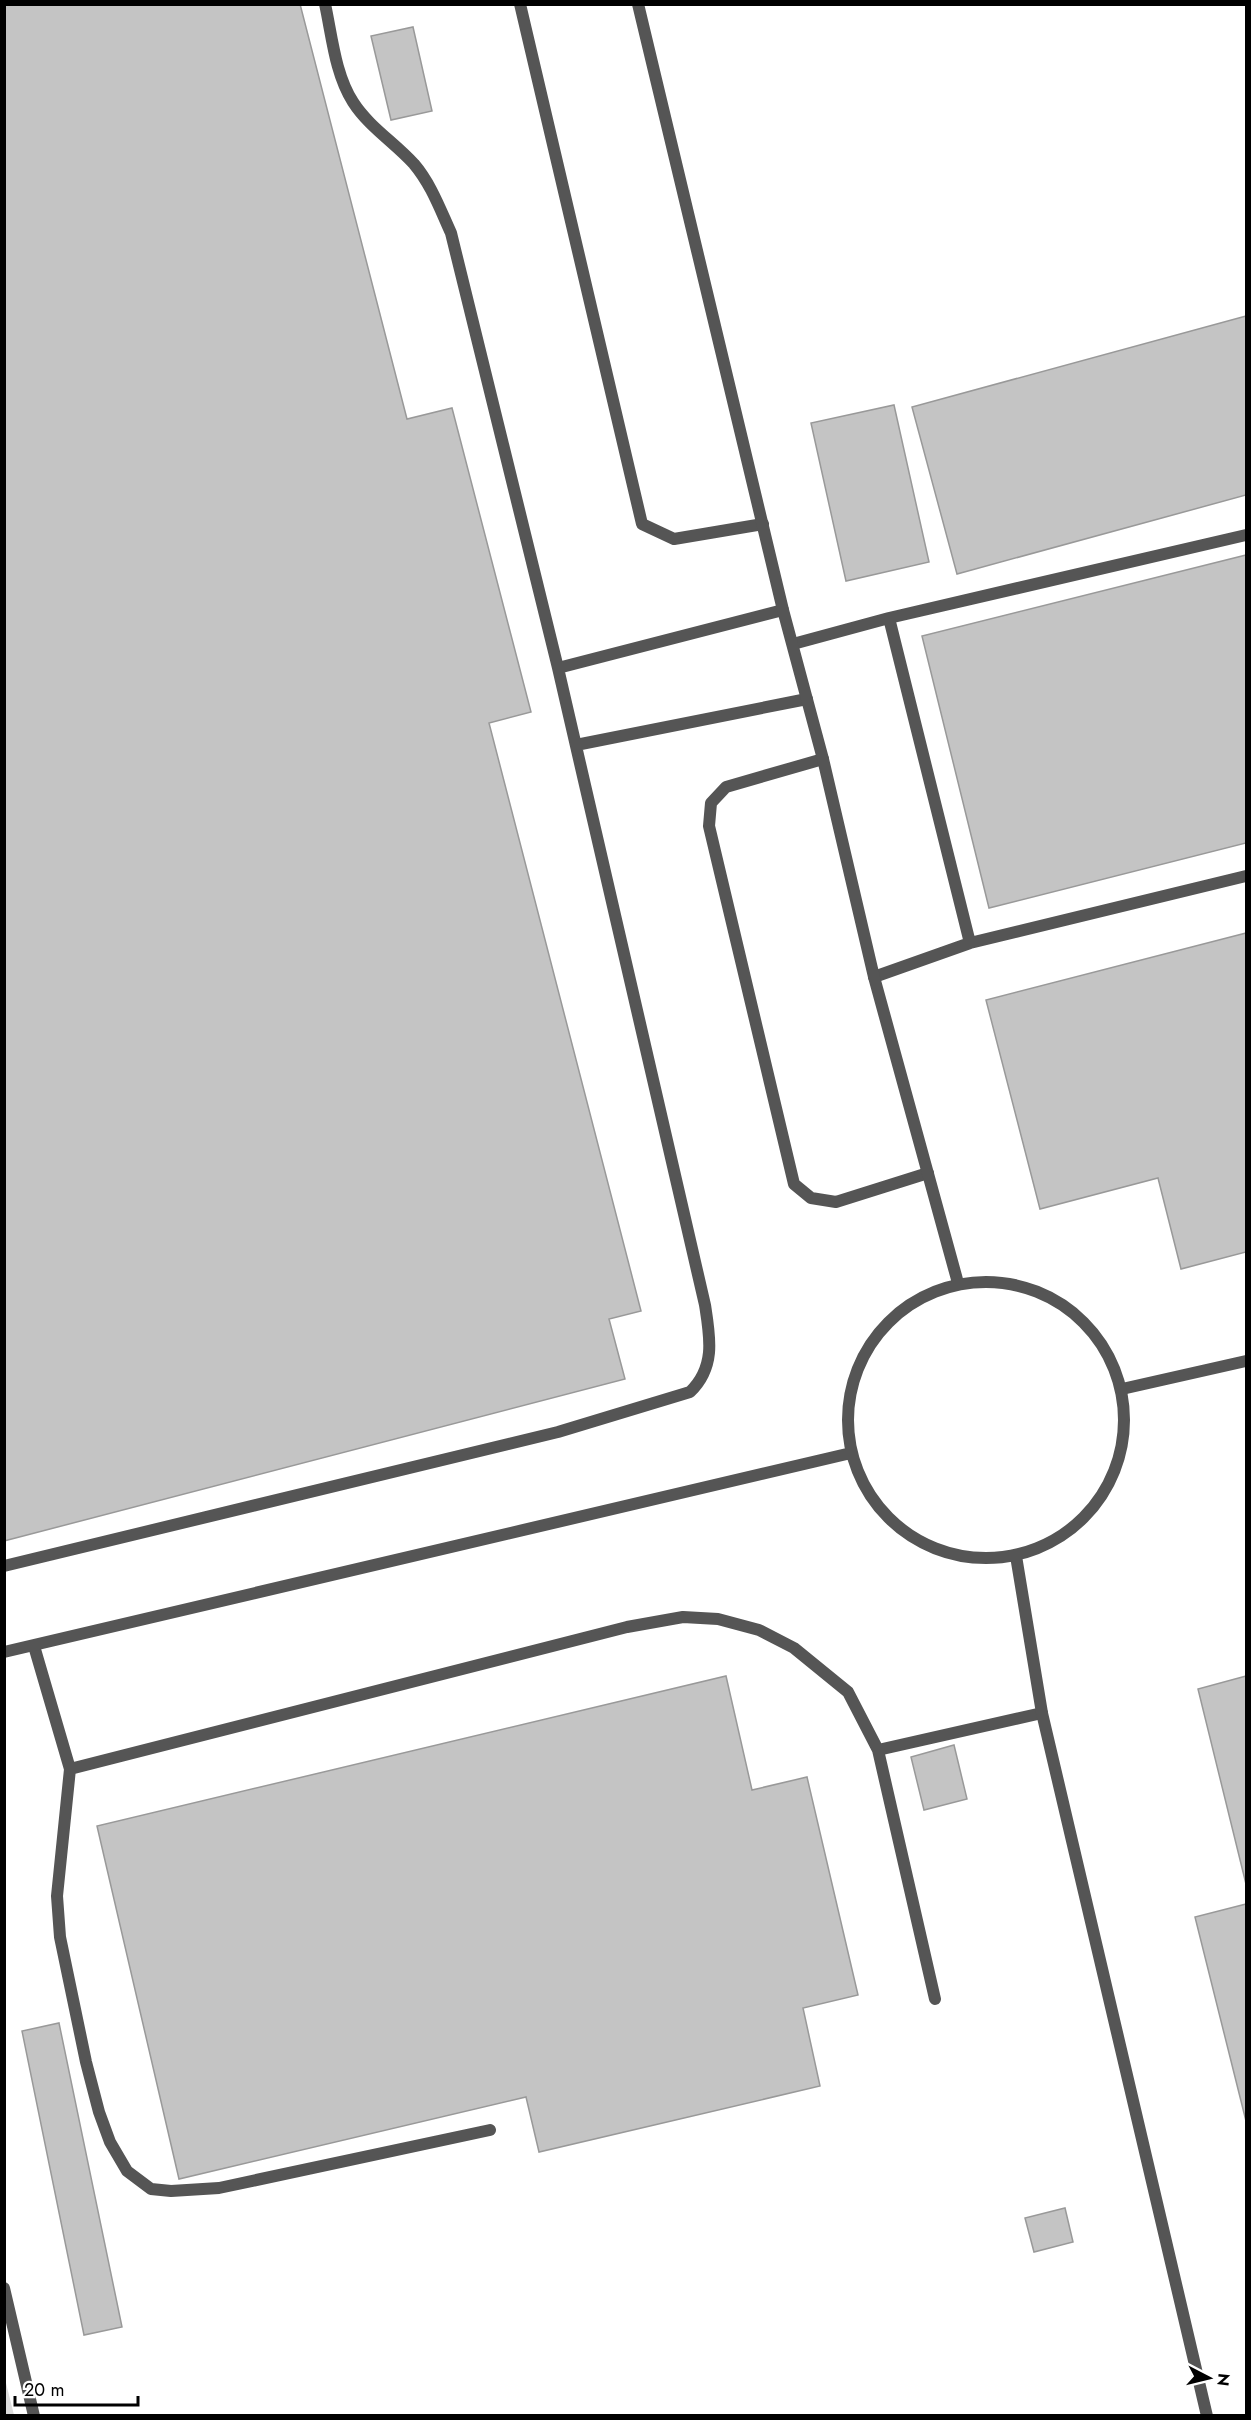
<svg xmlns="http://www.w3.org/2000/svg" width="1251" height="2420" viewBox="0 0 1251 2420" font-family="Jost,sans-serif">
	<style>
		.green { fill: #dcdcdc }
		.building { fill: #c4c4c4; stroke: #999; stroke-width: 1.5 }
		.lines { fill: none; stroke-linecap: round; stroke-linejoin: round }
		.lane { stroke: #555; stroke-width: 12 }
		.street { stroke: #555; stroke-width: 12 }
	</style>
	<rect width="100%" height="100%" fill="#fff"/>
	<path class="green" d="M5,2379l9,36h-9z"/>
	<path class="building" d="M4,4h296l107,415 45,-11 79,304 -42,11 152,588 -32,8 16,60 -621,162z
		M413,27l19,84 -41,9 -20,-84z
		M1246,316v179l-289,79 -45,-167z
		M894,405l35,157 -83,19 -35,-158z
		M1246,555v288l-257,65 -67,-272z
		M1246,933v319l-65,17 -23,-91 -118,31 -54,-209z
		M726,1676l26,114 55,-13 51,218 -55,13 17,78 -281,66 -13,-55 -347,82 -82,-353z
		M1246,1676v208l-48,-195z
		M954,1745l13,54 -43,11 -13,-53z
		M1246,1904v217l-51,-204z
		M59,2023l63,304 -38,8 -62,-304z
		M1065,2208l8,34 -39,10 -9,-34z"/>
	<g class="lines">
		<path class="lane" d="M520,4l122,520 32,15 89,-15
			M889,618l81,325
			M793,644l96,-26 357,-83
			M558,668l225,-58
			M576,745l231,-46
			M823,759l-97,28 -15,16 -2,23 85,358 17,14 25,4 92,-29
			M874,977l96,-34 276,-67
			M1122,1389l124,-28
			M4,1566l554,-134 132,-40c26,-25 20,-55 15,-87l-147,-637 -107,-435c-11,-24 -20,-49 -37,-69 -20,-22 -45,-37 -61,-62 -18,-28 -21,-66 -28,-98
			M34,1646l36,123 -13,127 3,41 26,125 13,50 11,30 17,29 24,18 20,2 48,-3 271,-58
			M878,1750l164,-37
			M70,1769l557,-142 56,-10 35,2 41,11 35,18 54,44 30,58 57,249"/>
		<path class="street" d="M638,4l145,606 40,149 51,218 84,306
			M848 1420a138 138 0 1 1 276 0a138 138 0 1 1-276 0Z
			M1016,1556l26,157 165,703
			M4,1652l847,-199
			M4,2288l30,128"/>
	</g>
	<rect width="1251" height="2420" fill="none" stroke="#000000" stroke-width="12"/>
	<g transform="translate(1209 2378) rotate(97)" stroke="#ffffff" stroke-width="4.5" paint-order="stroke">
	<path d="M0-4.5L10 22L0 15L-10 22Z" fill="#000000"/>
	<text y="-9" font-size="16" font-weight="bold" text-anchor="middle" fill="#000000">N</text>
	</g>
	<path d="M15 2396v9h123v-9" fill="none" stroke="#000000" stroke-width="3"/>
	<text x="24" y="2396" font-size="18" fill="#000000" stroke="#ffffff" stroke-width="4.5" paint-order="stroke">20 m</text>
</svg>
